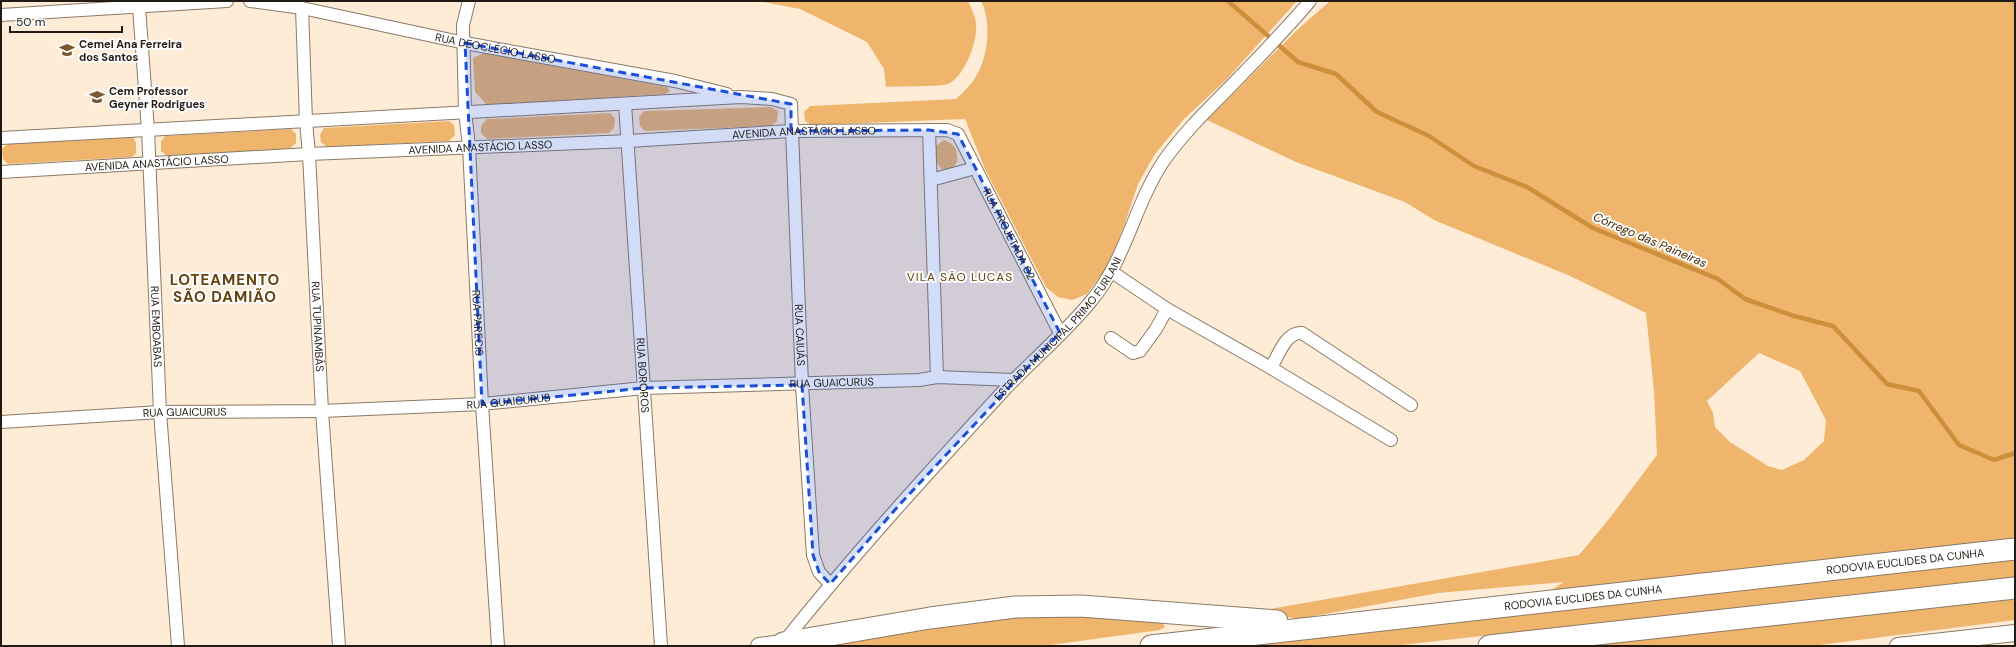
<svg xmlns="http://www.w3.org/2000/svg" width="2016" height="647" viewBox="0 0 2016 647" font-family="'DM Sans',sans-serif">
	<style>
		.green { fill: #efb56c; fill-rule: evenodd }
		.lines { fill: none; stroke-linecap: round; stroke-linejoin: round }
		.stream { stroke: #cc8f3b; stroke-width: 4.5 }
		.street-casing { stroke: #8a7a67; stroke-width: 14 }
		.secondary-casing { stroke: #8a7a67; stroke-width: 18 }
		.highway-casing { stroke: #8a7a67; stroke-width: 23 }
		.street { stroke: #fff; stroke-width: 12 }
		.secondary { stroke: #fff; stroke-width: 16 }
		.highway { stroke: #fff; stroke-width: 21 }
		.marked { fill: #1d4ed8; fill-opacity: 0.2; stroke: #1d4ed8; stroke-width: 3; stroke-dasharray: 8 5; stroke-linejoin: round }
		.labels { text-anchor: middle; stroke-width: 4; stroke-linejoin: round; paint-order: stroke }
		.poi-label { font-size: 11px; font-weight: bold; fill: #211b13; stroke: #fdfdfd; text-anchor: start }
		.street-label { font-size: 11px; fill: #211b13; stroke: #fdfdfd }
		.water-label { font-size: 12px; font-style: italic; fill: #442b06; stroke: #fdfdfd }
		.neighbourhood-label { font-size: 12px; letter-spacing: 1px; fill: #64410d; stroke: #fdfdfd }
		.district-label { font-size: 15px; font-weight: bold; letter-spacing: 1px; fill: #64410d; stroke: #fdfdfd }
	</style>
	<rect width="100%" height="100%" fill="#ffecd7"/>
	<path class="green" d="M758,1h210c3,7 8,16 8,23 2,18 -12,53 -28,60 -8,3 -51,2 -62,3l-2,-18 -17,-27 -67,-33z
		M981,1h316l-71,79 -42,39 -29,35 -17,30 -15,45 -16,38 -20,27 -15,6 -14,-3 -12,-10 -61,-118 -20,-50 -154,6 -6,-4 -1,-9 6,-6 146,-7c7,-7 14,-13 19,-21 13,-19 17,-56 6,-77z
		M1330,1h685v619l-203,26h-332l10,-11 -97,11h-168l296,-36 43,-28 -126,11 -140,26 -39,-8 320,-56 30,-36 48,-64 -3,-64 -8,-78 -76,-37 -136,-56 -29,-18 -109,-40 -89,-42 89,-89zM1759,353l41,18 26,49 -2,21 -20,19 -22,10 -14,-4 -38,-24 -15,-15 -2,-14 -6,-12z
		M484,53l183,34 3,4 -5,3 -178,11 -12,-13 -2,-34z
		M771,107l7,4 -1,10 -6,5 -126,5 -5,-5 -1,-9 5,-6z
		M610,113l5,5 -1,10 -5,5 -122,6 -6,-6v-7l6,-7z
		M449,121l5,4 1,10 -6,6 -122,6 -6,-5 -1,-7 4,-7z
		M291,129l5,5v9l-7,6 -122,7 -6,-5v-10l4,-5z
		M133,137l3,6v10l-4,4 -124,7 -5,-5 -1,-10 6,-6z
		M944,140c11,4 14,10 13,22l-5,7h-11l-5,-8v-15z
		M1016,612l144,7 5,8 -5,3 -117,16h-240z"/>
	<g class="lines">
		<path class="stream" d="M1228,1l70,61 38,12 41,38 52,24 45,30 53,21 66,41 125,51 27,20 49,17 39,10 54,58 32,7 40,54 35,15 21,-7"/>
		<g class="street-casing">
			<g id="street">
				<path id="s1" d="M250,1l52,7 163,35 210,38 52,13"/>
				<path id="s2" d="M469,1l-6,24 2,86 4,36 13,257 16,242"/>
				<path id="s3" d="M139,7l9,123 12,282 18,234"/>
				<path id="s4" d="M302,8l4,113 3,33 13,257 17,235"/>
				<path d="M1,15l226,-14"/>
				<path id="s5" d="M625,104l36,542"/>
				<path d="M929,130l8,247"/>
				<path id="s6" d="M1,138l740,-41 31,2 19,5 11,281 11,170 6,17 11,12"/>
				<path id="s7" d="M1,172l308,-18 320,-13 162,-10 156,-1 11,4 102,199"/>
				<path d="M931,180l44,-12"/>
				<path d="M1112,272l55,37 104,59 120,72"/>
				<path d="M1111,338l22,15 7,-2 16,-22 11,-20"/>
				<path d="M1271,368c7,-12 15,-37 31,-35l109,72"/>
				<path id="s8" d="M1,422l159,-10 162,-1 160,-7 162,-16 275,-8 18,-3 77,3"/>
				<path id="s9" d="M783,643c71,-89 147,-172 224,-256 28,-29 60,-56 85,-87 34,-41 42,-94 71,-138 18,-26 41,-49 64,-72 28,-29 57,-58 83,-89"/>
			</g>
		</g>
		<g class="secondary-casing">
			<path id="secondary" d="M759,646l24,-3
				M1898,646l117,-13"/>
		</g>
		<g class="highway-casing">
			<g id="highway">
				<path d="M783,643l147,-25 85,-11 66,-1 196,15"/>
				<path id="s10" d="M1151,646l864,-97"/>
				<path d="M1489,646l526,-58"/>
			</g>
		</g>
		<use href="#street" class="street"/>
		<use href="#secondary" class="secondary"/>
		<use href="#highway" class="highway"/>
	</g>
	<path class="marked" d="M465,43l326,61v27l138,-1 29,4 102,199 -159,170 -71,81 -11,-12 -6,-17 -11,-170 -158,3 -162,16z"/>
	<defs>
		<g id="school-bare" transform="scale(1.2)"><path d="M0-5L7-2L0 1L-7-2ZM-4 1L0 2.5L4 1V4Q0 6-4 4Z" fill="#7a592f" stroke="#fdfdfd" stroke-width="2.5" paint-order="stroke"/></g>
	</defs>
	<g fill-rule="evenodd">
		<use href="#school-bare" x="67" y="50"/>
		<use href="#school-bare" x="97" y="97"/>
	</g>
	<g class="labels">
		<g class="poi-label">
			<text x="79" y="48">Cemei Ana Ferreira<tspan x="79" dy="13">dos Santos</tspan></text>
			<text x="109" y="95">Cem Professor<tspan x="109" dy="13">Geyner Rodrigues</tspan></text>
		</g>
		<g class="street-label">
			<text dy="4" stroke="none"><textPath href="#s1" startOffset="250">RUA DEOCLÉCIO LASSO</textPath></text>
			<text dy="4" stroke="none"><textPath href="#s7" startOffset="804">AVENIDA ANASTÁCIO LASSO</textPath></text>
			<text dy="4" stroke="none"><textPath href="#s7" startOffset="480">AVENIDA ANASTÁCIO LASSO</textPath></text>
			<text dy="4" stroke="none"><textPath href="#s7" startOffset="156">AVENIDA ANASTÁCIO LASSO</textPath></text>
			<text dy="4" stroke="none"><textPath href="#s7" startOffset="1071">RUA PROJETADA 02</textPath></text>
			<text dy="4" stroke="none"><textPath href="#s2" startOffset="323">RUA PARECIS</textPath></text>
			<text dy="4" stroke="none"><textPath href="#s3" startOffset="320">RUA EMBOABAS</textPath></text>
			<text dy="4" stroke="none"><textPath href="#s4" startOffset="319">RUA TUPINAMBÁS</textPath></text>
			<text dy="4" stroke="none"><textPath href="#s9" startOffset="418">ESTRADA MUNICIPAL PRIMO FURLANI</textPath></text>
			<text dy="4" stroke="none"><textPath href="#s6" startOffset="1023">RUA CAIUÁS</textPath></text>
			<text dy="4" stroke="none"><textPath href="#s5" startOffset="272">RUA BOROROS</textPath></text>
			<text dy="4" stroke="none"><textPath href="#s8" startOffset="832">RUA GUAICURUS</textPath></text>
			<text dy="4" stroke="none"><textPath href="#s8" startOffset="508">RUA GUAICURUS</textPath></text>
			<text dy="4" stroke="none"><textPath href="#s8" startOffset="184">RUA GUAICURUS</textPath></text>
			<text dy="4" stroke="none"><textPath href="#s10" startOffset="759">RODOVIA EUCLIDES DA CUNHA</textPath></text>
			<text dy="4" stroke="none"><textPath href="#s10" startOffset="435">RODOVIA EUCLIDES DA CUNHA</textPath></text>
		</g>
		<g class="water-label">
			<text transform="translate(1650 240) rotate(23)" y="4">Córrego das Paineiras</text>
		</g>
		<g class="neighbourhood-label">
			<text x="960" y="281">VILA SÃO LUCAS</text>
		</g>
		<g class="district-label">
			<text x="225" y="285">LOTEAMENTO<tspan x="225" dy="17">SÃO DAMIÃO</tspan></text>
		</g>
	</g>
	<rect width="2016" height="647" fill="none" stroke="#211b13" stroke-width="4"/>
	<path d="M10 26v6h112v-6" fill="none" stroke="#211b13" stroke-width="2"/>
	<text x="16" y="26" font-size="12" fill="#211b13" stroke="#fdfdfd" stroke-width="3" paint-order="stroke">50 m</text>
</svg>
